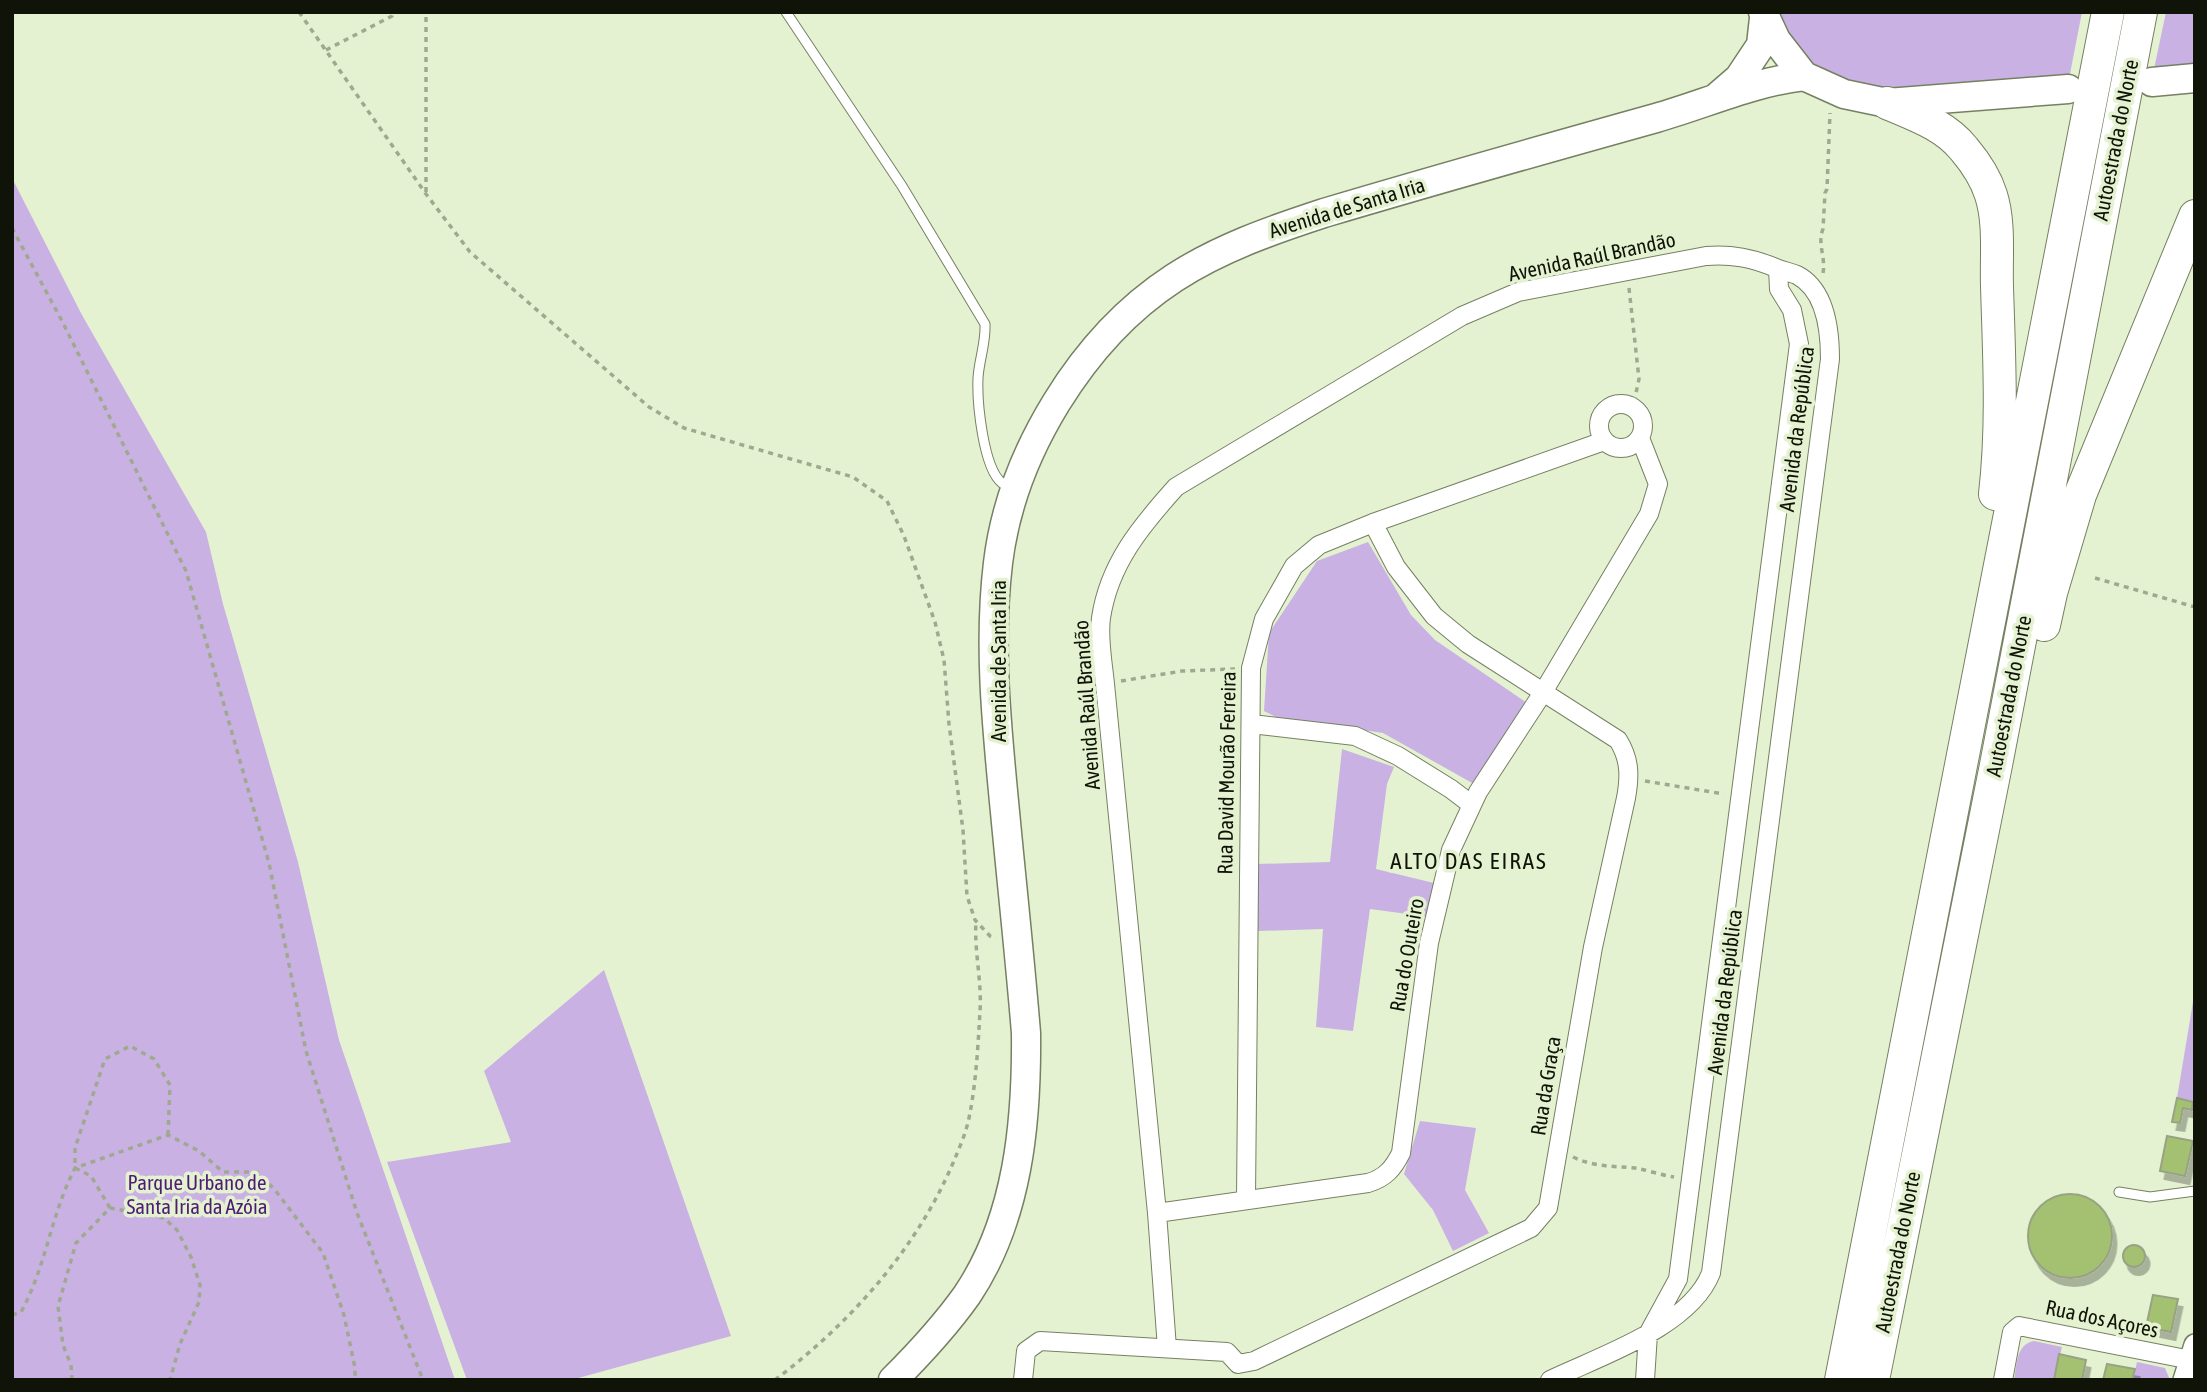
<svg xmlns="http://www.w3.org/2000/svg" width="2207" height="1392" viewBox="0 0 2207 1392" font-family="'Asap Condensed',sans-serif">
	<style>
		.green { fill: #c9b1e4 }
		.building { fill: #a4c171; stroke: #97a384; stroke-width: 2; filter: url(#shadow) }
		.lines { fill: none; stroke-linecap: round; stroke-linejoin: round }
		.service-casing { stroke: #758062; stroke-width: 11 }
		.minor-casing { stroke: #758062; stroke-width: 20 }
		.tertiary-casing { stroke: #758062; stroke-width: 24 }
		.primary-casing { stroke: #758062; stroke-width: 31 }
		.motorway-casing { stroke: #758062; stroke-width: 34 }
		.path { stroke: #9fa98f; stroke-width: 3.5; stroke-dasharray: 5 5; stroke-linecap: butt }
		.service { stroke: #fff; stroke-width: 9 }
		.minor { stroke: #fff; stroke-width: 18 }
		.tertiary { stroke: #fff; stroke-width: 21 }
		.primary { stroke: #fff; stroke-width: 28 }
		.motorway { stroke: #fff; stroke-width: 32 }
		.labels { text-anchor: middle; stroke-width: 7; stroke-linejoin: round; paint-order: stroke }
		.street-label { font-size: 21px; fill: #101408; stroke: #e5f2d1 }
		.park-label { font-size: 21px; fill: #4d1d73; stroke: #e5f2d1 }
		.neighbourhood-label { font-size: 23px; letter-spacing: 2px; fill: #101408; stroke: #e5f2d1 }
	</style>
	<defs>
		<filter id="shadow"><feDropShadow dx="4.5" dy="8" stdDeviation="0" flood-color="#0004"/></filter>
	</defs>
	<rect width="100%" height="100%" fill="#e5f2d1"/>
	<path class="green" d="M1775,12h307l-13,67 -144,12 -78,-4 -34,-19 -24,-28z
		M2166,12h29v54l-41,3z
		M12,178l70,137 124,217 17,72 75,258 41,178 116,340h-443z
		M1368,542l43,73 24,25 95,65 -56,79 -91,-51 -107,-16 -12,-6 5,-78 48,-72z
		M1342,749l52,18 -7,17 -11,85 62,15 -8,33 -60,-8 -17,122 -37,-4 7,-98 -65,2 -1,-67 73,-2z
		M604,970l127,366 -160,44h-104l-80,-218 124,-20 -27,-71z
		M2195,990v112l-18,-4z
		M1420,1121l56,7 -11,62 24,43 -36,18 -20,-41 -29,-36z
		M2034,1341l28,6 -8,33h-40c3,-15 2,-36 20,-39z
		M2137,1362l28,6 5,12h-37z"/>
	<path class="building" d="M2177,1098l16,4 -1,8 -9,-2 -3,15 -8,-1z
		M2167,1136l26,5 -8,35 -25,-5z
		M2028 1236a42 42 0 1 1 84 0a42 42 0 1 1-84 0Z
		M2123 1256a11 11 0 1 1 22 0a11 11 0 1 1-22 0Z
		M2153,1295l25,4 -7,33 -25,-5z
		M2059,1354l27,6 -4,20h-28z
		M2107,1364l28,5 -3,11h-29z"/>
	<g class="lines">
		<g class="service-casing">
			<path id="service" d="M786,12l116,174 83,138c1,19 -6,36 -7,54 -1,24 5,90 24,105 3,3 7,3 10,5
				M2119,1192l31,5 45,-6"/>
		</g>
		<g class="minor-casing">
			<path id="minor" d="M1599 426a22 22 0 1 1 44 0a22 22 0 1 1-44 0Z
				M1252,724l103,12 43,20 53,33 21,16
				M1246,1199l5,-531 13,-49 30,-53 25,-21 54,-22 231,-82
				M1157,1213l211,-30c17,-5 25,-14 33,-30l28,-210 22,-93 27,-58 64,-98 107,-180 9,-30 -18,-46
				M1167,1348l-10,-135 -52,-529c-2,-21 -7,-46 -4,-66 8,-54 40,-92 75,-131l286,-171 56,-24 188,-36c26,-2 46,2 70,12 7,3 14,4 21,7 29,15 33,55 33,84l-119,914c-21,54 -111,83 -161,107
				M1023,1380l3,-29 14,-10 187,11 11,12 16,-3 277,-133 17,-20 45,-261 33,-149c4,-22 4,-39 -8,-58l-150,-96 -34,-28 -38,-49 -23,-44
				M1645,1380l3,-46 30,-55 121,-935 -7,-34 -13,-21 -1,-20
				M2003,1380l9,-48 7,-6 172,34"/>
		</g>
		<g class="tertiary-casing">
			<path id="tertiary" d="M2184,1380l11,-35"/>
		</g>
		<g class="primary-casing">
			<path id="primary" d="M1763,12l13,28 28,36 40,18 43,9 181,-14
				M2152,82l43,-4
				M1717,97l22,-19 22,-33 3,-27
				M893,1380c27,-27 52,-54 74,-85 51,-76 60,-172 59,-262 -6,-74 -14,-147 -21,-221 -8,-83 -17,-166 -7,-249 13,-108 84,-225 176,-285 46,-30 98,-48 150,-65 111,-33 221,-64 332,-95 49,-14 97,-36 148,-42"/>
		</g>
		<g class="motorway-casing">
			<path id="motorway" d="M1887,103c28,12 58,22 77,46 11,13 22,30 27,46 9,28 5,62 6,91 2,69 6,138 -2,208
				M2044,625l7,-32 29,-98 115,-279
				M1841,1380l267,-1368
				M1873,1380l123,-615 145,-753"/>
		</g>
		<path class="path" d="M299,12l127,182 44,58 179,155 35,21 169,49 34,24 17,35 31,86 9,38 5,64 14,106 4,66 8,24 15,16 6,2
			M326,50l66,-34 1,-4
			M426,192v-180
			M12,228l50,93 124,250 83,292 37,188 51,162 66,167
			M1823,273c3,-15 -6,-30 0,-44l2,-36 2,-4 3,-76
			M1629,288l10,91 -6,28
			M2095,578l100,29
			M1121,681l61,-10 53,-2
			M1645,781l79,13
			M1573,1157c21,10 39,9 62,11 12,2 26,7 39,9
			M110,1208l-19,-32 -16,-8v-20l30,-89 25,-13 24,13 16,26 -2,50
			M12,1315l9,-3c25,-45 30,-98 54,-144l93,-33 31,16 24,21h34l18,18 48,63 21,62 11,53v12
			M72,1380l-1,-15 -8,-20 -5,-39 18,-63 34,-35 54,10 13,12 14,27 9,28 -1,17 -19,42 -10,36
			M775,1380c75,-57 141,-130 178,-217 6,-14 13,-30 16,-45 7,-34 9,-72 11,-107 2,-30 -6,-60 -4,-90"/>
		<use href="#service" class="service"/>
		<use href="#minor" class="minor"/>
		<use href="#tertiary" class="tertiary"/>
		<use href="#primary" class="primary"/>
		<use href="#motorway" class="motorway"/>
	</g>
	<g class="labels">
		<g class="street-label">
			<text transform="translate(2116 140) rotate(-79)" y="7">Autoestrada do Norte</text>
			<text transform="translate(1347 208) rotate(-17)" y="7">Avenida de Santa Iria</text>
			<text transform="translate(1592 257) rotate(-12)" y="7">Avenida Raúl Brandão</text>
			<text transform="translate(1797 429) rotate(-83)" y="7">Avenida da República</text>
			<text transform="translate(999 661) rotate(-90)" y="7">Avenida de Santa Iria</text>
			<text transform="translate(2009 696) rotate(-79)" y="7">Autoestrada do Norte</text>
			<text transform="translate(1087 705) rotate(-94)" y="7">Avenida Raúl Brandão</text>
			<text transform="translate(1227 773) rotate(-89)" y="7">Rua David Mourão Ferreira</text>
			<text transform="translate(1407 955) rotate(-80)" y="7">Rua do Outeiro</text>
			<text transform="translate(1725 992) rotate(-83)" y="7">Avenida da República</text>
			<text transform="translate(1546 1086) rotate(-81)" y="7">Rua da Graça</text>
			<text transform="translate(1898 1252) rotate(-79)" y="7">Autoestrada do Norte</text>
			<text transform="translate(2102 1319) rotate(12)" y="7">Rua dos Açores</text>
		</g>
		<g class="park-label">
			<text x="197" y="1190">Parque Urbano de<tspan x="197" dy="24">Santa Iria da Azóia</tspan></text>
		</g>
		<g class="neighbourhood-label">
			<text x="1469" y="869">ALTO DAS EIRAS</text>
		</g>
	</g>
	<rect width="2207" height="1392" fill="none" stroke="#101408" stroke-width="28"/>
</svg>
